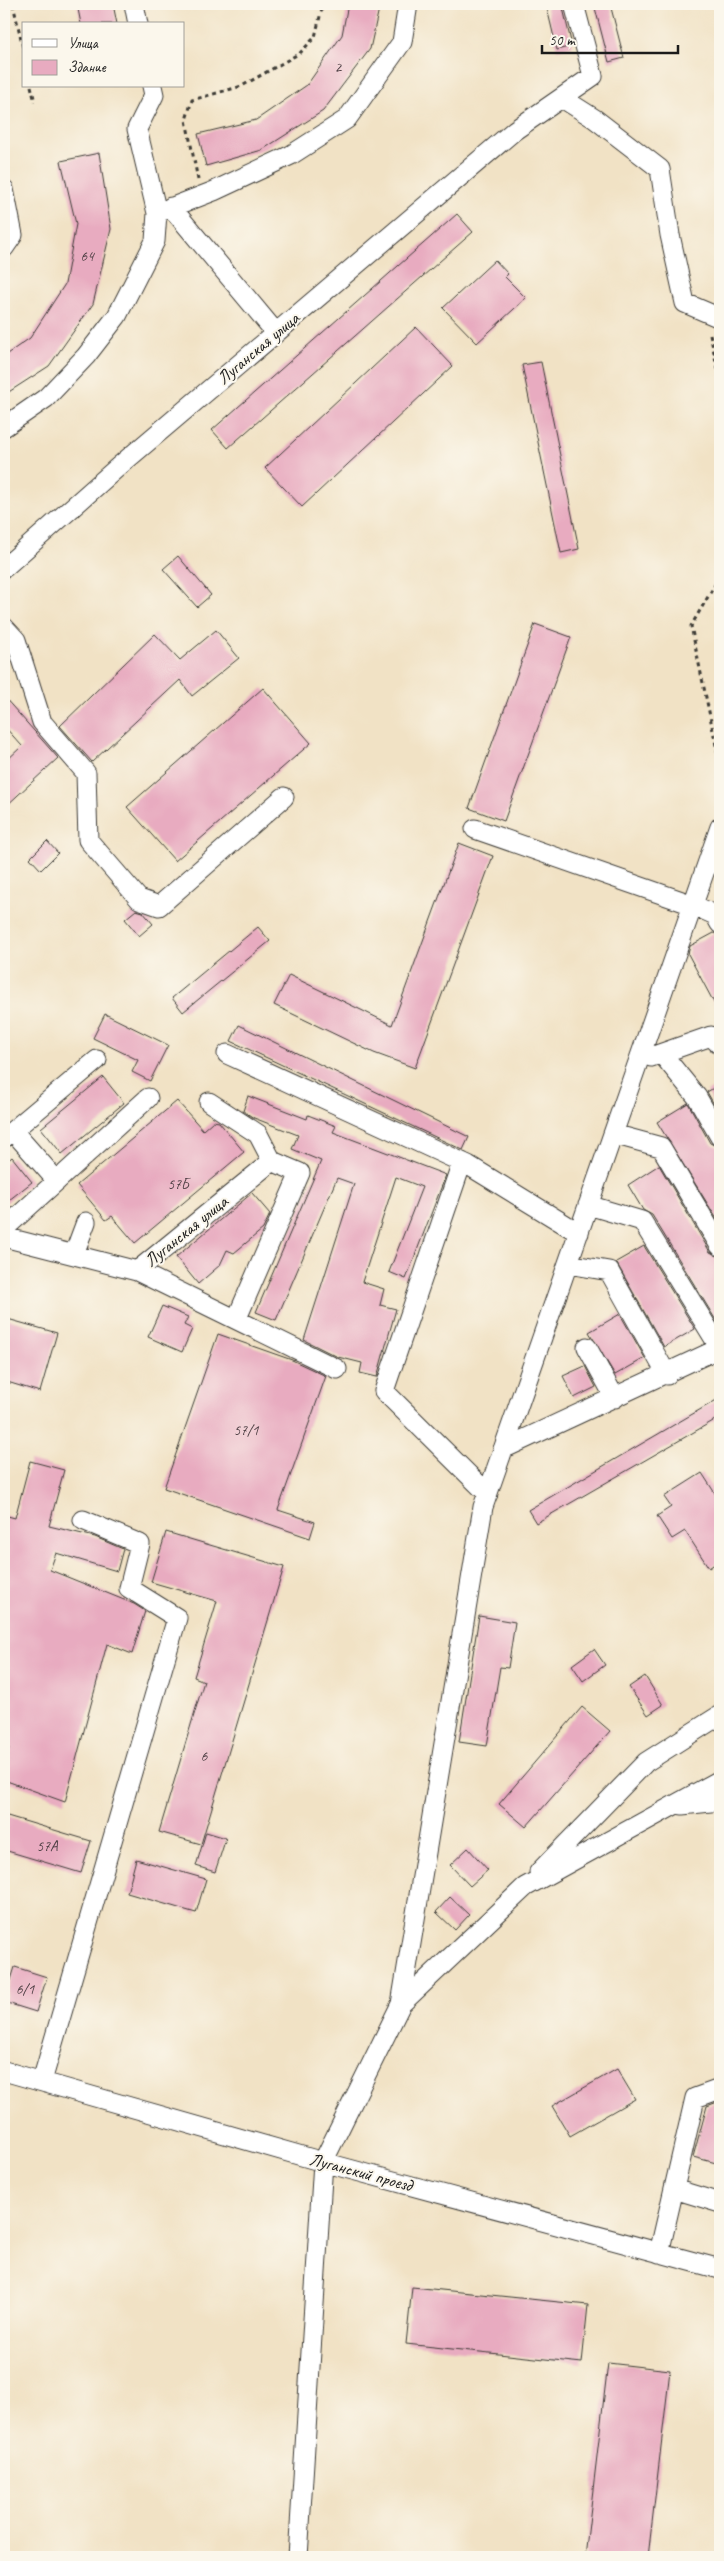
<svg xmlns="http://www.w3.org/2000/svg" width="724" height="2561" viewBox="0 0 724 2561" font-family="Caveat,sans-serif">
	<style>
		.building { fill: #e8abc0 }
		.lines { fill: none; stroke-linecap: round; stroke-linejoin: round }
		.minor-casing { stroke: #3c3a35; stroke-width: 21 }
		.path { stroke: #3c3a35; stroke-width: 3; stroke-dasharray: 4 4; stroke-linecap: butt }
		.minor { stroke: #fff; stroke-width: 19 }
		.labels { text-anchor: middle; stroke-width: 4; stroke-linejoin: round; paint-order: stroke }
		.number-label { font-size: 15px; fill: #4f4045 }
		.street-label { font-size: 18px; fill: #1c1c1c; stroke: #fbf7ec }
	</style>
	<rect width="100%" height="100%" fill="#fbf7ec"/>
	<filter id="ink" filterUnits="userSpaceOnUse"><feTurbulence type="fractalNoise" baseFrequency=".02" numOctaves="2"/><feDisplacementMap in="SourceGraphic" scale="10" xChannelSelector="R" yChannelSelector="G"/><feConvolveMatrix kernelMatrix="1 2 1 2 8 2 1 2 1" color-interpolation-filters="sRGB"/></filter>
	<filter id="wash" filterUnits="userSpaceOnUse"><feTurbulence type="fractalNoise" baseFrequency=".0096" numOctaves="4" result="noise"/><feDisplacementMap in="SourceGraphic" scale="20" xChannelSelector="R" yChannelSelector="G"/><feGaussianBlur stdDeviation="1.12" result="paint"/><feColorMatrix in="noise" values="0 0 0 0 0 0 0 0 0 0 0 0 0 0 0 0 0 1.4 0 .05"/><feComposite in="paint" operator="in"/></filter>
	<g filter="url(#wash)">
		<rect width="100%" height="100%" fill="#f1e2c5"/>
		<g id="blocks">
			<path class="building" d="M77,4h36l4,20h-36z
				M348,4h32l-10,45 -47,62 -61,39 -56,16 -8,-32 58,-14 51,-35 35,-50z
				M546,4h16l10,42 -15,4z
				M594,4h16l14,54 -15,4z
				M99,153l12,76 -18,75 -44,62 -45,29v-39l26,-18 35,-54 11,-60 -15,-63z
				M457,214l16,18 -245,216 -16,-18z
				M495,260l13,14 -3,3 21,21 -49,45 -34,-35z
				M416,327l37,39 -151,141 -37,-39z
				M541,362l38,187 -18,4 -39,-188z
				M178,556l33,39 -14,12 -34,-38z
				M535,624l36,13 -67,184 -35,-13z
				M216,630l23,28 -47,38 -12,-16 -88,82 -32,-36 95,-92 25,26z
				M263,688l48,55 -136,118 -48,-54z
				M4,697l54,61 -54,50v-45l18,-17 -18,-20z
				M47,841l11,12 -17,17 -11,-12z
				M459,843l34,13 -78,212 -41,-15 -100,-48 15,-30 103,50z
				M136,910l7,2 10,12 -14,12 -14,-17z
				M258,927l12,14 -87,71 -11,-14z
				M714,933l6,2v79l-32,-60 2,-8z
				M105,1014l63,31 -18,36 -18,-9 6,-12 -45,-22z
				M239,1025l230,112 -6,13 -232,-109z
				M103,1077l21,26 -62,51 -21,-26z
				M720,1084v31l-13,-23z
				M248,1096l59,23 1,-4 28,11 -3,6 113,43 -40,104 -17,-7 33,-85 -26,-10 -34,105 22,7 -4,16 16,4 -19,68 -17,-4 2,-10 -24,-6 -34,-17 50,-156 -17,-6 -61,142 -20,-8 65,-151 -29,-12 6,-14 -44,-17 -11,-7z
				M177,1101l26,29 10,-9 6,1 25,30 -109,91 -23,-27 -6,4 -29,-35z
				M688,1103l22,40 10,5v76l-63,-102z
				M12,1157l20,25 -28,22v-40z
				M659,1165l51,87 10,5v70l-68,-112 -9,-5 -15,-25z
				M252,1193l18,21 -7,15 -29,24 -7,-3 -7,15 -22,19 -22,-27z
				M644,1246l51,83 -31,18 -48,-85z
				M162,1306l26,11 -4,8 8,4 -10,23 -34,-15z
				M620,1314l25,44 -30,17 -26,-43z
				M4,1318l53,15 -17,59 -36,-11z
				M218,1334l74,26 34,16 -48,134 37,12 -5,16 -146,-50z
				M585,1366l11,21 -22,11 -11,-22z
				M720,1398v19l-184,106 -8,-13z
				M30,1461l34,9 -15,56 46,11 28,12 -6,22 -61,-18 -6,17 84,34 11,7 -13,43 -25,-10 -42,158 -61,-22v-14l5,-18 -5,-1v-232l11,3z
				M702,1473l18,28v59l-11,8 -24,-37 -13,8 -15,-23 14,-9 -7,-10z
				M166,1532l118,35 -83,277 -42,-12 45,-151 -10,-4 23,-76 -66,-19z
				M479,1616l36,6 -7,46 -8,-1 -13,79 -28,-4z
				M594,1649l11,16 -22,16 -11,-16z
				M645,1676l18,29 -15,10 -19,-28z
				M582,1707l28,24 -84,96 -27,-23z
				M4,1815l87,26 -10,32 -77,-23z
				M206,1832l20,6 -11,34 -19,-6z
				M468,1848l20,22 -18,16 -20,-21z
				M136,1859l70,20 -10,34 -69,-20z
				M450,1897l19,18 -14,15 -19,-18z
				M15,1967l32,10 -11,35 -32,-10z
				M617,2069l18,30 -65,37 -18,-30z
				M720,2101v63l-27,-7 14,-51z
				M412,2287l176,18 -6,58 -176,-19z
				M608,2363l62,7 -22,187h-63z"/>
		</g>
	</g>
	<g filter="url(#ink)">
		<use href="#blocks" fill-opacity="0" stroke="#3c3a35" stroke-width="1"/>
		<g class="lines">
			<g class="minor-casing">
				<path id="minor" d="M134,4l4,20
					M152,86l2,9 -17,34 20,84
					M562,98l33,21 65,50 10,66 15,68 35,15
					M4,189l9,46 -9,13
					M171,207l105,126
					M4,427l42,-29 40,-42 31,-40 38,-75 2,-28 57,-22 77,-36 56,-36 55,-77 6,-38
					M4,568l114,-101 397,-337 78,-54 -19,-72
					M4,627l12,13 26,82 44,51 2,67 51,59 20,7 125,-109
					M475,829l218,76 22,10 5,9
					M227,1054l241,111 111,68
					M662,1054l35,43 23,40
					M651,1057l60,-21 9,9
					M209,1102l49,32 14,27 28,12 -63,145
					M13,1131l44,50
					M613,1134l48,13 59,99
					M4,1138l93,-78
					M462,1162l-78,229 104,103
					M4,1229l144,-131
					M4,1237l133,34 135,-110
					M74,1254l12,-32
					M568,1264l41,7 58,104
					M137,1271l200,98
					M587,1347l28,51
					M503,1449l217,-101 -78,-127 -54,-16
					M682,1805l38,-4
					M539,1872l107,-110 74,-47
					M401,2004l124,-117 195,-107
					M4,2071l319,91 397,107
					M42,2081l135,-463 -48,-30 11,-44 -57,-24
					M674,2189l46,14
					M659,2253l36,-155 25,-9
					M298,2557l25,-395 78,-158 82,-497 237,-680"/>
			</g>
			<path class="path" d="M13,4l11,48
				M31,86l4,16
				M198,180l-12,-60 6,-20 50,-14 58,-33 15,-16 8,-33
				M710,334l10,46
				M720,576l-29,50 29,138"/>
			<use href="#minor" class="minor"/>
		</g>
	</g>
	<g class="labels">
		<g class="number-label">
			<text x="338" y="72">2</text>
			<text x="87" y="261">64</text>
			<text x="178" y="1189">57Б</text>
			<text x="246" y="1435">57/1</text>
			<text x="204" y="1761">6</text>
			<text x="47" y="1851">57А</text>
			<text x="25" y="1994">6/1</text>
		</g>
		<g class="street-label">
			<text transform="translate(258 348) rotate(-40)" y="6">Луганская улица</text>
			<text transform="translate(186 1231) rotate(-39)" y="6">Луганская улица</text>
			<text transform="translate(361 2172) rotate(15)" y="6">Луганский проезд</text>
		</g>
	</g>
	<rect width="724" height="2561" fill="none" stroke="#fbf7ec" stroke-width="20"/>
	<rect x="22" y="22" width="162" height="65" fill="#fbf7ec" stroke="#a29f99"/>
	<rect x="32" y="39" width="25" height="8" fill="#ffffff" stroke="#a29f99"/>
	<text x="68" y="48" font-size="15" fill="#1c1c1c">Улица</text>
	<rect x="32" y="60" width="25" height="15" fill="#e8abc0" stroke="#a29f99"/>
	<text x="68" y="72" font-size="15" fill="#1c1c1c">Здание</text>
	<path d="M542 45v8h136v-8" fill="none" stroke="#1c1c1c" stroke-width="2.5"/>
	<text x="549" y="45" font-size="15" fill="#1c1c1c" stroke="#fbf7ec" stroke-width="4" paint-order="stroke">50 m</text>
</svg>
